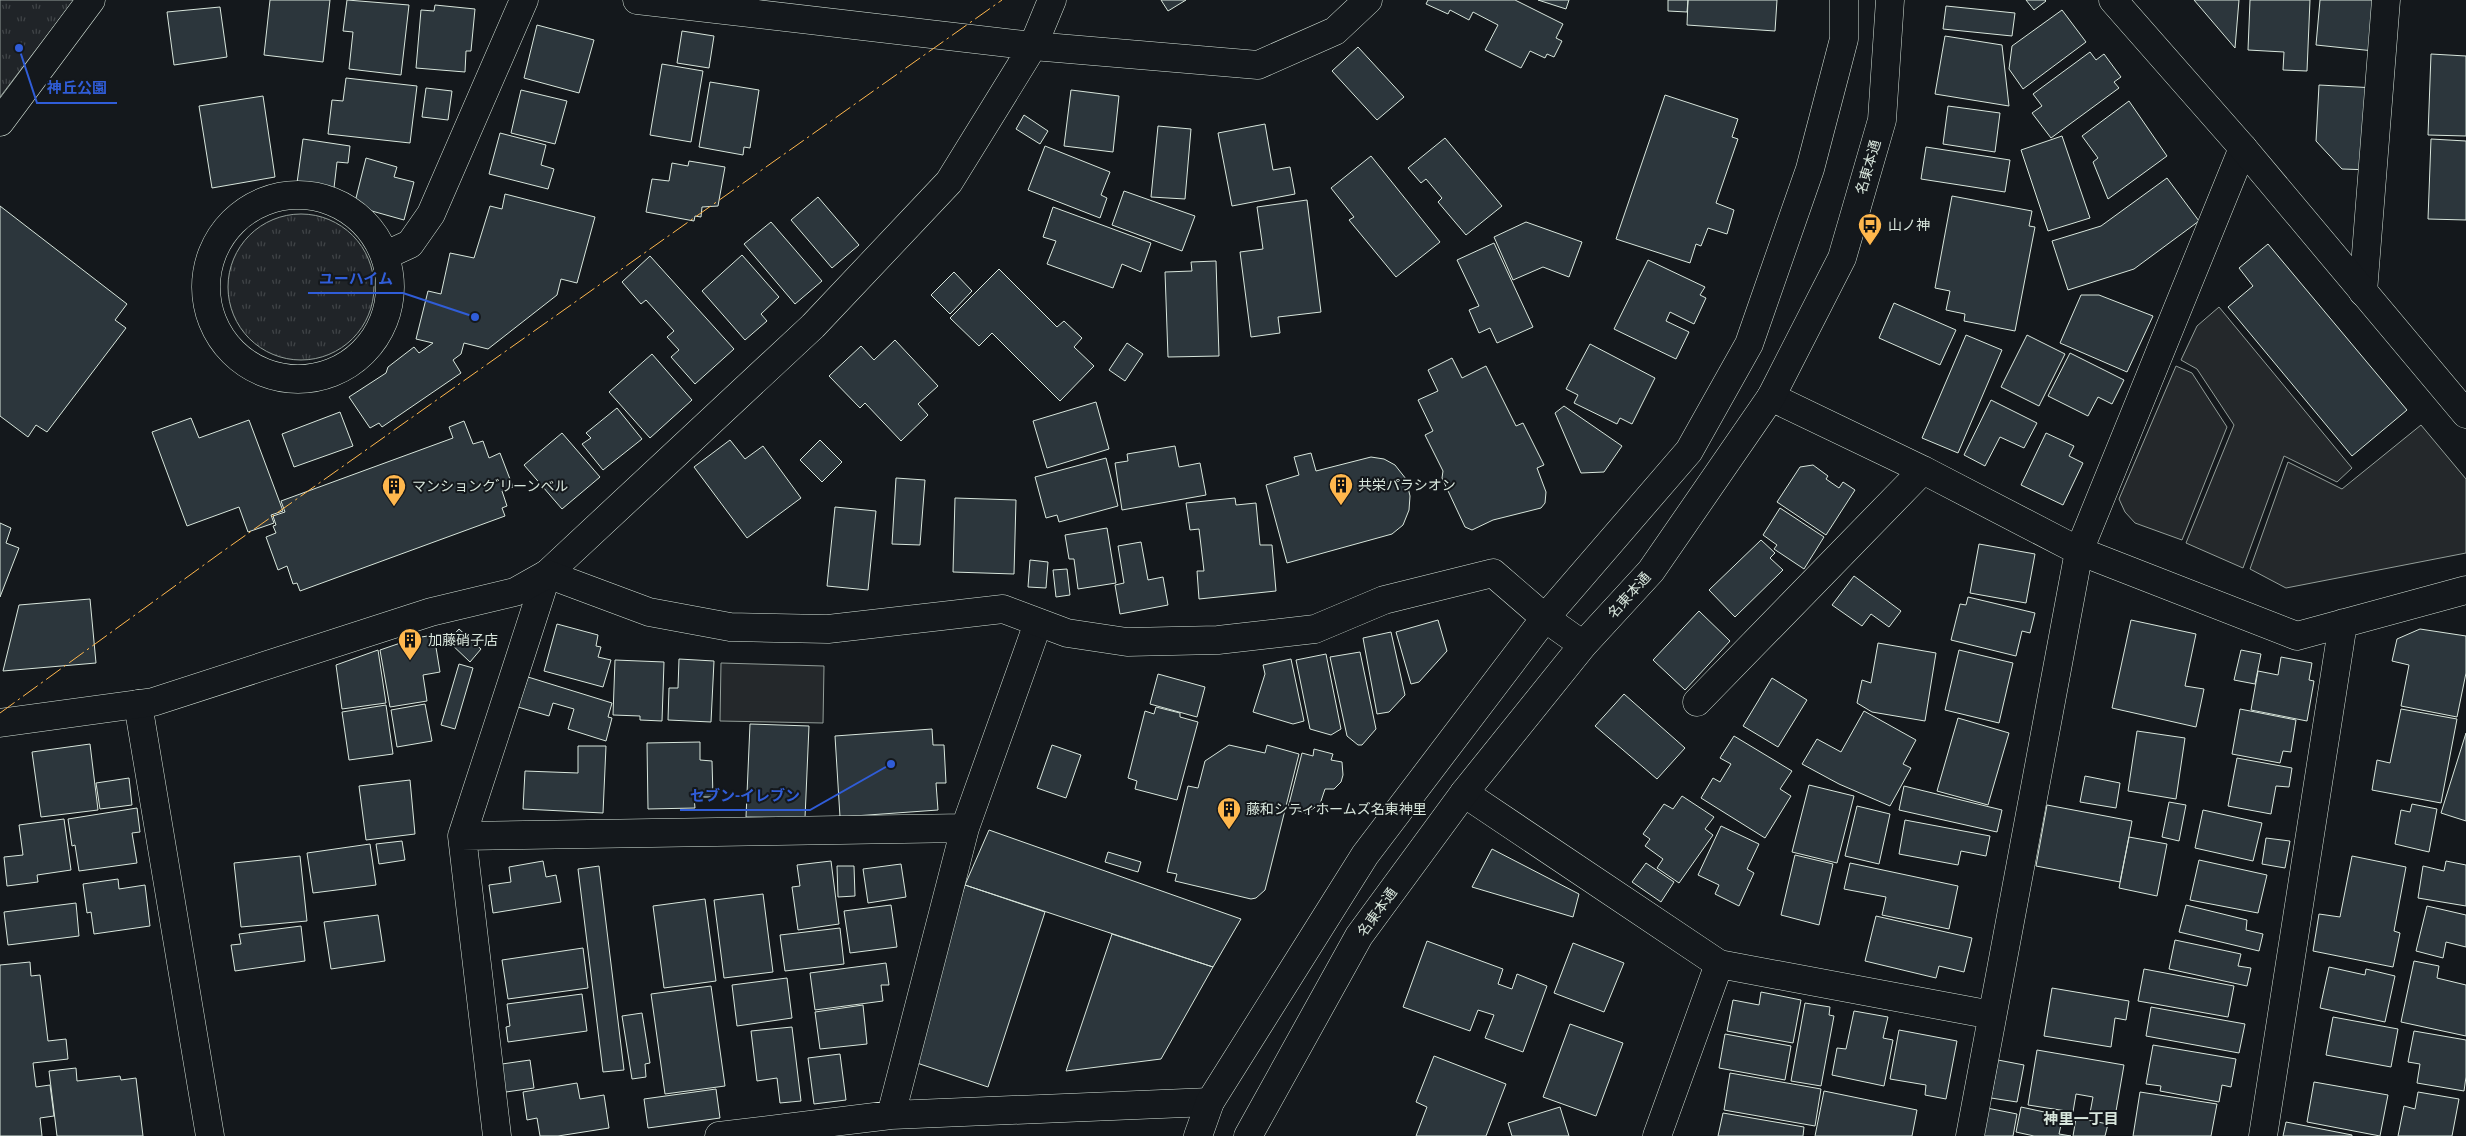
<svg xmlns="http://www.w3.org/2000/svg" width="2466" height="1136" viewBox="0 0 2466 1136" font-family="Literata,'Noto Sans JP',serif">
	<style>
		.grass { fill: url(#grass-tufts); stroke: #939e99 }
		.parking { fill: #24282b; stroke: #939e99 }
		.building { fill: #2c363c; stroke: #d8e6dc }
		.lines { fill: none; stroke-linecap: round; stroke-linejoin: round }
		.street-casing { stroke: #d8e6dc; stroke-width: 29 }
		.secondary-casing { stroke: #d8e6dc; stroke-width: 29 }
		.street { stroke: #14181c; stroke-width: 28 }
		.secondary { stroke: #14181c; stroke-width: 28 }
		.power { stroke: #ffb74d; stroke-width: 1; stroke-dasharray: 18 4 2.5 4; stroke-linecap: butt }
		.labels { text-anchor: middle; stroke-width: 4; stroke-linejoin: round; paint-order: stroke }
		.street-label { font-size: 14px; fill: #d8e6dc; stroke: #14181c }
		.poi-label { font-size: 14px; fill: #d8e6dc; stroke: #14181c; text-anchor: start }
		.neighbourhood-label { font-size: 15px; font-weight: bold; fill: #d8e6dc; stroke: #14181c }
		.leader { fill: none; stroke: #305dd8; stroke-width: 2 }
		.callout-dot { fill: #305dd8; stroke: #14181c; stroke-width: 2 }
		.callout-label { font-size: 15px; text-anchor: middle; font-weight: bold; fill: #305dd8; stroke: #14181c; stroke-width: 4; stroke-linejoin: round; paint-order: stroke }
	</style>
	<defs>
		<pattern id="grass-tufts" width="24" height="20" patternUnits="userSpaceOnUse" patternTransform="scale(1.25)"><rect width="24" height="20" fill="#202428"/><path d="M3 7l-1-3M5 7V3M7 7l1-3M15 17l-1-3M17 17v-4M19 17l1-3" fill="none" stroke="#404447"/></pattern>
	</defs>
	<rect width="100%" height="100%" fill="#14181c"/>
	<path class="grass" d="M0,0h74l-74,97z
		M228 287a73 73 0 1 1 146 0a73 73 0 1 1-146 0Z"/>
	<path class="parking" d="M2219,307l133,161 -15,14 -53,-26 -41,112 -57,-25 48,-118 -37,-56 -16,-9 16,-34z
		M2176,366l16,7 35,54 -45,113 -47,-17 -10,-11 -6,-13z
		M2421,425l45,54v74l-180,35 -36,-19 38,-107 54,27z
		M721,663l103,3 -1,57 -103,-2z"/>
	<path class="building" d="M270,0h60l-7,62 -59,-7z
		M347,0l62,5 -8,70 -52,-6 4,-37 -10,-1z
		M1161,0h25l-18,11z
		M1428,0h87l48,24 -7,14 6,3 -8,16 -7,-3 -2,4 -15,-7 -9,17 -36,-18 13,-25 -25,-13 -4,8 -19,-10 -2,4 -22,-10z
		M1538,0h31l-3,9z
		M1668,0h20l-1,12 -19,-1z
		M1688,0h89l-2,31 -88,-6z
		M2026,0h19l1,1 -12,9z
		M2194,0h45l-4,48z
		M2250,0h60l-3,71 -24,-1 1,-18 -36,-2z
		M2320,0h58l-4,51 -58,-6z
		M435,5l40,4 -4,42h-5l-1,21 -49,-4 5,-58 13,1z
		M1946,6l69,7 -3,23 -69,-7z
		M220,7l7,50 -53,8 -7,-53z
		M2062,10l24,32 -63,47 -14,-20 3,-23z
		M537,25l57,15 -15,53 -55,-15z
		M682,31l32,5 -5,32 -32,-5z
		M1945,36l57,9 7,61 -74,-12z
		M1358,47l46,50 -27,23 -45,-49z
		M2090,52l6,8 8,-6 17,23 -7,5 5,6 -68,50 -19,-25 10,-7 -9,-12z
		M2431,54l35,2v80l-38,-1z
		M662,64l41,7 -12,71 -41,-7z
		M346,78l71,8 -7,57 -82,-9 4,-34 11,1z
		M710,82l49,8 -9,58 -6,-1 -1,8 -44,-8z
		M2319,85l57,3 -4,82 -30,-1 -26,-28z
		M426,88l26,3 -4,29 -26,-3z
		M521,90l46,11 -12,43 -44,-11z
		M1071,90l48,6 -6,56 -49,-6z
		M1665,95l73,24 -6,18 6,2 -22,64 18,7 -7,24 -19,-6 -7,18 -5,-2 -6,19 -74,-24z
		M263,96l12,81 -63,11 -13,-82z
		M2129,101l38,55 -59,43 -15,-37 5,-4 -16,-22z
		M1948,106l52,7 -5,39 -52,-8z
		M1024,115l24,16 -8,13 -24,-15z
		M1265,124l8,46 17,-3 5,27 -63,12 -14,-73z
		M1158,126l33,3 -6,70 -34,-2z
		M500,133l46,12 -5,20 13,4 -6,20 -59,-15z
		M2062,136l28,82 -42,13 -27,-81z
		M1445,138l57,68 -36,29 -28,-33 4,-4 -16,-19 -5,4 -13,-15z
		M303,139l47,7 -2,17 -11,-1 -3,26 -37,-5z
		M2431,139l35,2v79l-38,-1z
		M1045,146l65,26 -9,23 6,3 -7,20 -72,-28z
		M1926,147l84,13 -5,32 -84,-13z
		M1371,156l69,86 -44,35 -47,-57 5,-3 -23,-29z
		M366,158l31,9 -3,10 20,5 -10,38 -50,-14z
		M689,161l36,6 -7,39 -16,1 -1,10 -6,-1 -1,5 -48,-9 6,-33 17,2 3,-18 16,3z
		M2167,178l32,43 -65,48 -66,21 -16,-49 49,-15z
		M1124,191l71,25 -13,35 -70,-26z
		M505,194l90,23 -18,66 -16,-4 -4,16 -69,54 -24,-6 -3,11 -8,6 8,13 -79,54 -3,-4 -9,5 -21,-31 37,-24 2,-6 26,-20 5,6 14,-10 -17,-4 12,-48 13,3 9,-41 24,5 16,-52 12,3z
		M1952,196l80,15 -3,15 6,1 -20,104 -51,-10 1,-7 -19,-4 4,-19 -15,-3z
		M818,197l41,48 -27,23 -41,-48z
		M1307,200l14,112 -43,5 2,16 -29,4 -11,-85 23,-3 -6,-42z
		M0,206l127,98 -12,16 11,8 -79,104 -11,-7 -8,12 -28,-21z
		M1053,207l98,36 -10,29 -19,-8 -9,24 -66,-24 9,-23 -13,-4z
		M771,222l51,59 -27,23 -51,-60z
		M1526,222l56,20 -13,35 -26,-10 -30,13 -19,-43z
		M1494,243l39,84 -36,16 -7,-15 -11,5 -10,-23 10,-4 -22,-46z
		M2268,244l139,166 -55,46 -124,-149 25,-21 -14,-18z
		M742,255l37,42 -18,17 6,7 -22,19 -43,-49z
		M650,256l84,93 -39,35 -24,-27 8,-7 -12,-13 7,-6 -28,-31 -5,4 -19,-22z
		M1648,260l57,27 -5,8 6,3 -12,26 -24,-12 -4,9 23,11 -13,27 -62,-30z
		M1216,261l3,95 -51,1 -3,-85 27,-1 -1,-9z
		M999,269l58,58 7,-6 18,17 -8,9 20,19 -34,35 -68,-68 -13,13 -29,-28z
		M954,272l18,19 -22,23 -19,-19z
		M2081,295h18l54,21 -26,56 -67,-29z
		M1894,303l62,27 -16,35 -61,-27z
		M1966,335l36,15 -44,103 -36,-15z
		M2027,335l38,19 -26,52 -38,-19z
		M895,340l43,46 -20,18 10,11 -27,26 -36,-38 -5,5 -31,-32 32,-30 13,14z
		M1127,343l16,11 -18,27 -16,-11z
		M1590,344l65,34 -23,46 -12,-6 -3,6 -43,-21 4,-8 -12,-6z
		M2070,353l54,27 -12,24 -14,-7 -10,19 -40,-20z
		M652,354l40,46 -42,38 -41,-46z
		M1452,358l10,20 24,-12 30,60 7,-3 21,42 -7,3 9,24 -1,11 -4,5 -48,12 -21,10 -7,-3 -23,-49 1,-7 -18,-36 8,-4 -15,-31 20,-9 -10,-21z
		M1991,400l46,23 -13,25 -24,-11 -15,29 -21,-11z
		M1096,402l13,47 -62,19 -14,-47z
		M1564,406l58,40 -18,26 -23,1 -26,-60z
		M617,408l25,31 -39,31 -21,-26 9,-6 -5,-5z
		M340,412l13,34 -59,21 -12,-33z
		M191,418l8,20 50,-18 34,91 -12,4 3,8 -26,9 -9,-25 -52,19 -35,-94z
		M464,421l9,23 10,-3 6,17 11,-5 13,34 -11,4 5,15 -5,2 3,8 -205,75 -3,-8 -4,1 -6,-18 -9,4 -12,-33 10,-4 -3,-7 3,-1 -3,-9 12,-4 -4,-11 172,-63 -4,-11z
		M562,433l38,44 -38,32 -38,-44z
		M2046,433l28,13 -5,10 14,7 -20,42 -42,-20z
		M730,440l15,19 18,-13 38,52 -54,40 -53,-71z
		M820,440l22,22 -20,20 -22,-22z
		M1175,446l4,21 21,-4 6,32 -84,15 -7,-47 13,-2 -1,-7z
		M1311,453l5,18 55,-14 13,2 11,6 11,14 4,17 -1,14 -6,15 -11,9 -105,29 -21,-78 33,-10 -5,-18z
		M1106,458l12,48 -59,16 -2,-7 -11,3 -11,-41z
		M1813,465l15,11 -2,3 13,9 4,-6 12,8 -29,45 -49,-33 23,-35z
		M896,478l29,2 -5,65 -28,-1z
		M955,498l61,2 -2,74 -61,-2z
		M1235,498l1,7 20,-2 4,42h12l4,46 -77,8 -2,-28h7l-5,-42 -9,1 -4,-27z
		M835,507l41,4 -8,79 -41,-4z
		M1780,508l44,29 -20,32 -30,-20 3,-4 -14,-10z
		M0,523l11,5 -5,15 13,5 -19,49z
		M1107,528l9,55 -38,6 -4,-30h-5l-4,-24z
		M1761,540l14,13 -5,5 13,12 -48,47 -26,-27z
		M1141,542l7,38 15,-3 5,28 -48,9 -5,-29 9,-2 -6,-37z
		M1979,544l56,10 -9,49 -56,-10z
		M1030,560l18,2 -2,26 -18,-1z
		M1067,569l3,26 -14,2 -3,-27z
		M1854,576l47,35 -12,16 -18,-13 -9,12 -30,-21z
		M1968,597l67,16 -5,20 -8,-2 -6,25 -65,-16 9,-36 6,1z
		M90,599l6,64 -93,8 16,-66z
		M1699,611l31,30 -45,49 -32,-30z
		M1438,620l9,31 -28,31 -8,2 -15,-52z
		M2131,620l65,14 -11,52 19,3 -8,38 -84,-19z
		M557,624l41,11 -2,11 5,1 -3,10 13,3 -8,27 -59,-16z
		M459,629l22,20 -11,13 -22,-21z
		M2420,629l46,7v37l-9,44 -56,-11 8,-41 -17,-4 5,-22z
		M1391,632l14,63 -16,17 -12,2 -14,-76z
		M434,635l6,37 -17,3 4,26 -37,6 -10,-57 35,-12z
		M1878,643l58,10 -11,68 -53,-9 -15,-9 5,-23 9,3z
		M378,650l8,53 -44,6 -6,-44z
		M1959,650l54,13 -14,60 -54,-13z
		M2241,650l20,4 -6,30 -21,-4z
		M1360,652l16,77 -14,16h-4l-11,-9 -17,-79z
		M1326,654l15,75 -10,6 -21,-6 -14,-69z
		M2281,657l31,6 -3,17 5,1 -7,40 -56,-11 7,-39 20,4z
		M679,659l35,2 -3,61 -43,-2 1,-32h9z
		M1291,659l13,62 -11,3 -40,-12 12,-38 -2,-9z
		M615,660l49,2 -2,59 -22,-1v-4l-27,-1z
		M459,664l14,4 -18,61 -14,-4z
		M1158,674l47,13 -8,30 -47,-13z
		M528,677l84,26 -4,14 4,1 -6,23 -38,-12 6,-20 -21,-6 -4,13 -31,-9z
		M1772,678l35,22 -29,47 -35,-21z
		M1624,694l61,54 -28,31 -62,-53z
		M425,704l7,37 -35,6 -6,-37z
		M386,705l7,49 -44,6 -7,-48z
		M1156,707l24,6v4l18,5 -21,78 -42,-11 2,-8 -9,-3 17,-67 9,3z
		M2240,709l56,11 -5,32 -8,-1 -3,12 -48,-9z
		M2401,709l56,10 -16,84 -69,-13 5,-30 13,3z
		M1864,711l52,29 -13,24 8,4 -21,38 -51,-22 -37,-20 15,-25 24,13z
		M1958,718l51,15 -21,72 -51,-14z
		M750,724l59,2 -4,92 -59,-1z
		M932,729l1,16h11l2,38h-10l2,27 -98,7 -5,-81z
		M2137,731l48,7 -9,61 -48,-8z
		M2466,733v88l-25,-8z
		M1734,736l58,35 -12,18 11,7 -26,42 -64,-40 12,-20 7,4 11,-18 -11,-6z
		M700,742v18l12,1 1,36h-19l1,11 -47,1 -1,-66z
		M90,744l8,66 -57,7 -9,-65z
		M1052,745l29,10 -15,43 -29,-10z
		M1229,745l36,8 2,-8 32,9 -34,136 -9,8 -5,1 -76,-18 2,-7 -10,-2 21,-86 10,2 7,-27z
		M578,746h28l-3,67 -80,-4 2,-38 53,2z
		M1314,749l19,5 -2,6 11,2 1,13 -2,7 -7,7h-9l-5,15 -14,9 -18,-5 14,-55 11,3z
		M2237,758l55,10 -3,19 -13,-1 -5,28 -43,-8z
		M2085,776l35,7 -4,25 -36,-6z
		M129,778l3,27 -32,4 -4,-26z
		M410,780l5,54 -49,6 -7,-54z
		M1809,785l45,11 -17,67 -45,-11z
		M1904,786l98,24 -5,22 -98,-22z
		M1682,796l32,21 -9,12 8,6 -34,48 -22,-15 6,-9 -18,-13 5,-7 -7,-5 21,-30 9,5z
		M2169,802l17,3 -7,36 -17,-4z
		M2412,804l25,5 -8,43 -34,-8 6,-34 9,2z
		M2047,805l85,16 -12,61 -84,-16z
		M1857,806l33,8 -11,50 -34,-8z
		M137,808l3,24 -8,1 5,30 -58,8 -4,-26 -3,1 -4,-27z
		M2203,810l59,13 -9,38 -58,-13z
		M64,819l7,51 -34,5 1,7 -31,4 -3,-29 19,-2 -4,-30z
		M1905,820l85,16 -4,20 -25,-5 -3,14 -59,-11z
		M1721,826l38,18 -12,25 7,4 -15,33 -24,-12 4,-9 -21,-10z
		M989,830l252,89 -28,48 -248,-82z
		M2129,837l38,7 -10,52 -38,-8z
		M2266,838l24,3 -5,27 -23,-4z
		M402,841l3,19 -26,4 -3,-20z
		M370,844l6,41 -63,8 -6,-40z
		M1492,849l87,45 -6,23 -101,-30z
		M1108,852l33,10 -3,10 -33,-10z
		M1795,855l38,9 -14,61 -38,-10z
		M300,856l7,65 -66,6 -7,-64z
		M2352,856l54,11 -12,64 6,2 -7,34 -80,-16 6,-37 21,3z
		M2199,860l68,15 -9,38 -68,-13z
		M543,861l3,16 10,-2 5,27 -68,11 -4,-28 22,-3 -2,-15z
		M831,861l8,63 -41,6 -6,-43 8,-1 -3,-21z
		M2446,861l20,4v41l-48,-8 5,-32 21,5z
		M1646,863l28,19 -13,20 -29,-20z
		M1850,863l108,23 -9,43 -67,-14 4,-18 -42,-8z
		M901,864l5,33 -38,6 -5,-34z
		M599,866l25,204 -21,2 -25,-203z
		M837,866h17l1,30 -17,1z
		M118,879l1,10 26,-4 5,41 -56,8 -3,-22 -4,1 -4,-29z
		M965,885l80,27 -57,175 -80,-27z
		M763,894l10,78 -49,6 -10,-78z
		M705,899l11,82 -52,7 -11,-82z
		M76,903l3,33 -71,9 -4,-33z
		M891,905l6,42 -47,6 -6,-42z
		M2186,905l61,15 -1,10 17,4 -4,17 -80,-19z
		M2427,906l39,9v32l-20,-5 -3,16 -27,-7z
		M378,915l7,46 -54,8 -7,-47z
		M1876,916l96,22 -8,34 -25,-6 -3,12 -71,-17z
		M301,926l4,35 -70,10 -4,-26 10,-1 -2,-10z
		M840,928l4,36 -59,7 -5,-36z
		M1112,934l101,33 -52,92 -95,12z
		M2175,940l66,14 -3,12 13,2 -4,18 -78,-17z
		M1427,941l76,28 -5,15 14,5 5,-15 30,12 -24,66 -38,-14 9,-23 -16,-5 -8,21 -67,-24z
		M1573,943l51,20 -20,49 -50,-19z
		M583,948l5,40 -80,11 -6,-39z
		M2414,961l25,5 -2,12 29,7v51l-65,-14z
		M30,962l1,14 9,-1 8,66 18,-2 2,20 -35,4 3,24 14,-2 4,31 -14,2 2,18h-42v-171z
		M886,963l3,22h-8l2,16 -68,9 -5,-37z
		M2329,967l36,8 1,-6 29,7 -10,46 -65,-14z
		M2144,969l90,17 -6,31 -90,-16z
		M787,978l5,40 -55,8 -5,-41z
		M711,986l14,100 -60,8 -14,-100z
		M2052,988l77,13 -3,19 -11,-2 -4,29 -67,-11z
		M1761,992l40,8 -8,43 -66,-12 6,-31 26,5z
		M582,994l5,37 -79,11 -2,-15 4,-1 -3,-22z
		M1805,1003l25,4 -1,8 5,1 -13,70 -30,-5z
		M863,1005l4,39 -47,5 -5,-37z
		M2151,1007l94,17 -6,29 -93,-17z
		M1854,1011l34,6 -5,21 10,2 -9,46 -52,-11 5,-27 9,1z
		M642,1013l8,50 -5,1 1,13 -14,2 -10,-63z
		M2333,1017l65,12 -7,38 -65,-12z
		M1570,1024l53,19 -27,73 -53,-19z
		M792,1027l9,74 -21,2 -3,-25 -20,3 -6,-50z
		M1899,1030l58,11 -11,58 -21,-4 1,-10 -36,-6z
		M2414,1031l52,9v37l-2,14 -47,-8 3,-19 -12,-2z
		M1725,1034l66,12 -6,34 -66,-12z
		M2153,1045l83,14 -5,28 -9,-2 -3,17 -59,-11 1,-5 -15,-2z
		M2037,1050l87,15 -9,52 -25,-4 3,-16 -17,-3 -3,18 -45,-7z
		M840,1054l6,46 -32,4 -6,-46z
		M1434,1056l72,28 -20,52h-70l11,-29 -11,-5z
		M530,1060l4,28 -35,5 -4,-28z
		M1998,1060l26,5 -7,37 -26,-4z
		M76,1068l1,13 43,-5 1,4 15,-2 7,58h-86l-8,-65z
		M1730,1073l91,16 -6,37 -91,-16z
		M2314,1082l74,13 -8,41 -73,-14z
		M577,1083l3,16 24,-4 5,33 -51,8h-18l-3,-18 -10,2 -4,-28z
		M716,1089l4,29 -72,10 -4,-29z
		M1824,1091l93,19 -5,26h-97z
		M2140,1092l77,12 -6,32h-78z
		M2418,1092l41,7 -7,37h-54l6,-30 11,3z
		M1560,1107l9,29h-57l-4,-13z
		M2021,1107l42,9 -4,18 12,2h-37l-18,-4z
		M1987,1108l30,6 -4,22h-31z
		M1723,1113l81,14 -1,9h-85z
		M2076,1118l32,6 -3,12h-32z
		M2286,1122l66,13v1h-69z"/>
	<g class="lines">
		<g class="street-casing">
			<path id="street" d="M637,0l396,46 225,19 77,-34 33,-31
				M0,122l91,-122
				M206 287a92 92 0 1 1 184 0a92 92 0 1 1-184 0Z
				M386,255l24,-11 21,-30 93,-214
				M2363,292l23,-292
				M1771,397l152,73 156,81 218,85 169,-46
				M1697,702l226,-232
				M138,704l72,432
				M1464,793l255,171 273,51
				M462,836l503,-8
				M891,1115l74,-287 73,-205
				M497,1136l-35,-300 85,-262 266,-248 136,-144 84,-136 19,-46
				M719,1136l172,-21 319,-13
				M1657,1136l62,-172
				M1970,1136l109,-585 164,-403
				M2263,1136l80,-513"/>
		</g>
		<g class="secondary-casing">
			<path id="secondary" d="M2113,0l130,148 223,266
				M0,723l153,-21 278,-90 84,-20 32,-18 102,38 81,15 98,2 175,-20 64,24 60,9 91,-2 97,-11 69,-29 109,-27 52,45 38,27
				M1198,1136l12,-34 155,-247 180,-237 144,-167 60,-107 61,-175 34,-130v-39
				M1248,1136l111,-200 105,-143 119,-148 68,-74 120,-174 71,-139 40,-138 8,-120"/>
		</g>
		<use href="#street" class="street"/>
		<use href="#secondary" class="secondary"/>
		<path class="power" d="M0,713l219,-159 783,-554"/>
	</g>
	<defs>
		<g id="bus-pin" transform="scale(1.25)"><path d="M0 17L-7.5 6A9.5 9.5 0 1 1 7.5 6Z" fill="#ffb74d" stroke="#14181c"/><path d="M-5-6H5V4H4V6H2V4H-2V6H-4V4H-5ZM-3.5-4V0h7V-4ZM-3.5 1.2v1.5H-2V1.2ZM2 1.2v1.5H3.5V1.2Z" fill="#111"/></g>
		<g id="building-pin" transform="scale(1.25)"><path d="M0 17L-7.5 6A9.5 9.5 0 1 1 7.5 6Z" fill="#ffb74d" stroke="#14181c"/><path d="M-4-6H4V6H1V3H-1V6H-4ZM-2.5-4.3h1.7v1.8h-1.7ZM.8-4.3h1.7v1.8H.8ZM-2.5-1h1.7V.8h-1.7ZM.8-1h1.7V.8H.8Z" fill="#111"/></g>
	</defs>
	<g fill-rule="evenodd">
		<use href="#bus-pin" x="1870" y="225"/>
		<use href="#building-pin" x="1341" y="485"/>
		<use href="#building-pin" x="394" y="486"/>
		<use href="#building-pin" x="410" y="640"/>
		<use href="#building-pin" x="1229" y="809"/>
	</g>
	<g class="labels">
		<g class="street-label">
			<text transform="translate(1868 167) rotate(-74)" y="5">名東本通</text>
			<text transform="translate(1629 595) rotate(-48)" y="5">名東本通</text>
			<text transform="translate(1377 912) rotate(-54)" y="5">名東本通</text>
		</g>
		<g class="poi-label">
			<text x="1888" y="230">山ノ神</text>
			<text x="1358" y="490">共栄パラシオン</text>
			<text x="412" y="491">マンションク ゙リーンベル</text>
			<text x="428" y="645">加藤硝子店</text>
			<text x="1246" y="814">藤和シティホームズ名東神里</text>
		</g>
		<g class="neighbourhood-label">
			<text x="2081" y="1124">神里一丁目</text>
		</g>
	</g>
	<path class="leader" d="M19 48L37 103H117M475 317L403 293H308M891 764L810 810H680"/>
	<g class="callout-dot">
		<circle cx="19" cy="48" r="5"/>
		<circle cx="475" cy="317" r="5"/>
		<circle cx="891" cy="764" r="5"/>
	</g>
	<g class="callout-label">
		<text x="77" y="93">神丘公園</text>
		<text x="356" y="284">ユーハイム</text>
		<text x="745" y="801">セブン-イレブン</text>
	</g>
</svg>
